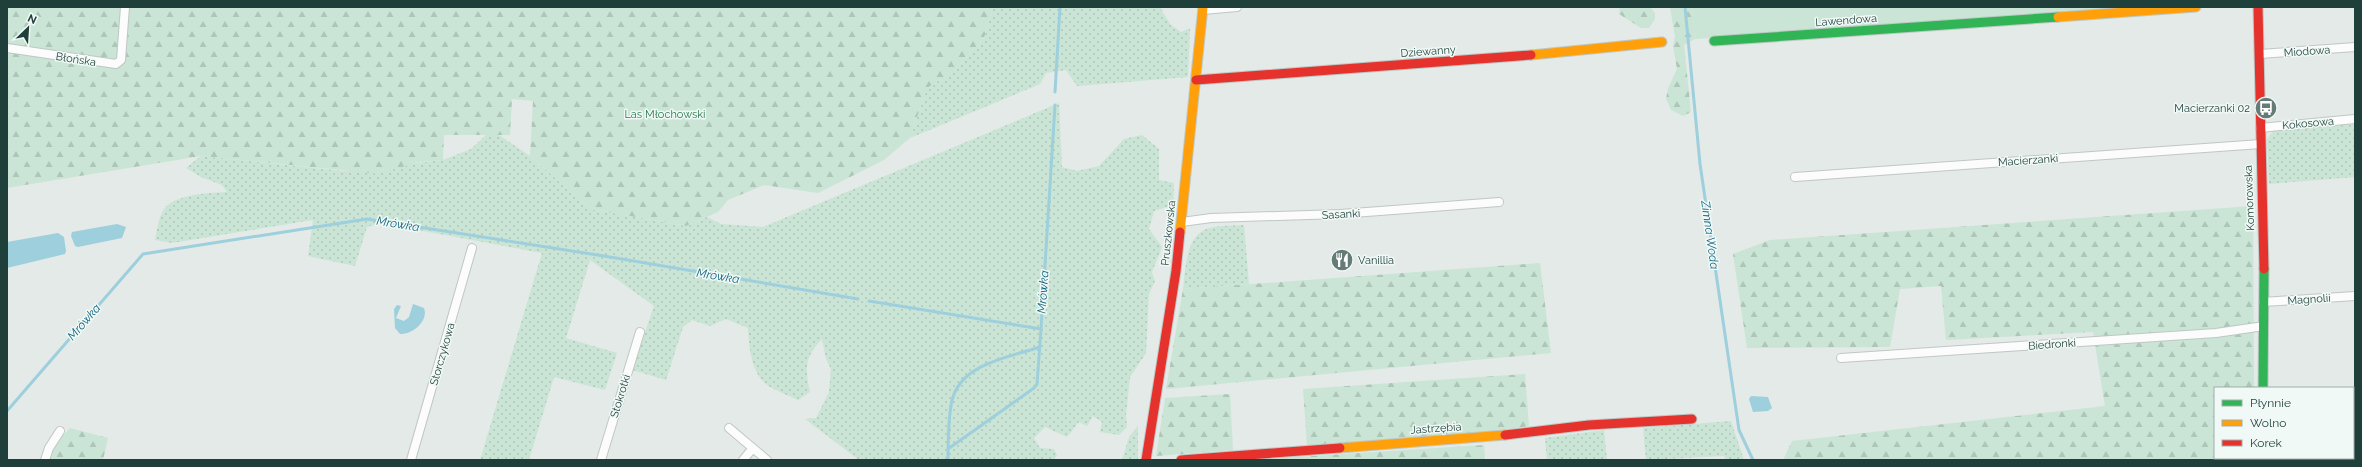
<svg xmlns="http://www.w3.org/2000/svg" width="2362" height="467" viewBox="0 0 2362 467" font-family="Raleway,sans-serif">
	<style>
		.grass { fill: url(#grass-dots) }
		.forest { fill: url(#forest-firs) }
		.green { fill: #cae5d5 }
		.water { fill: #9ecfdd }
		.lines { fill: none; stroke-linecap: round; stroke-linejoin: round }
		.stream { stroke: #9ecfdd; stroke-width: 3 }
		.street-casing { stroke: #c0c7c4; stroke-width: 10 }
		.fast-casing { stroke: #bec8c5; stroke-width: 11 }
		.slow-casing { stroke: #bec8c5; stroke-width: 11 }
		.jam-casing { stroke: #bec8c5; stroke-width: 11 }
		.street { stroke: #fbfcfb; stroke-width: 8 }
		.fast { stroke: #30b455; stroke-width: 9 }
		.slow { stroke: #ff9f0a; stroke-width: 9 }
		.jam { stroke: #e5322d; stroke-width: 9 }
		.labels { text-anchor: middle; stroke-width: 3; stroke-linejoin: round; paint-order: stroke }
		.street-label { font-size: 11px; fill: #1f3f3a; stroke: #f1f9f6 }
		.poi-label { font-size: 11px; fill: #1f3f3a; stroke: #f1f9f6; text-anchor: end }
		.park-label { font-size: 11px; fill: #247b4e; stroke: #f1f9f6 }
		.water-label { font-size: 12px; font-style: italic; fill: #126582; stroke: #f1f9f6 }
	</style>
	<defs>
		<pattern id="grass-dots" width="8" height="8" patternUnits="userSpaceOnUse"><rect width="8" height="8" fill="#cae5d5"/><path d="M2 2h.1M6 6h.1" fill="none" stroke="#adc6b8" stroke-width="1.8" stroke-linecap="round"/></pattern>
		<pattern id="forest-firs" width="22" height="20" patternUnits="userSpaceOnUse"><rect width="22" height="20" fill="#cae5d5"/><path d="M5 1l3.5 6h-7zM16 11l3.5 6h-7z" fill="#adc6b8"/></pattern>
	</defs>
	<rect width="100%" height="100%" fill="#e3eae7"/>
	<path class="grass" d="M993,7h167l10,17 11,8 9,-4 -2,49 -111,9 -11,-16 -20,3 -6,11 -130,54 17,-50 26,-16 31,-34z
		M1059,103l3,64 15,4 22,-5 25,-27 18,-4 17,14v31l15,3 -1,22 -19,6 -5,18 13,18 -10,25 3,9 -6,13 -3,59 -16,24 -4,38 1,12 -8,8 -19,-3 2,-10 -9,-6 -6,10 -8,-4 -12,15 -22,-10 -11,11 6,10 14,1 3,6 -3,5h-195l-54,-41 11,-1 13,-26 2,-23 -5,-10 -4,-20c-18,19 -17,29 -12,53l-12,8c-10,-5 -22,-9 -31,-15 -16,-12 -18,-39 -19,-57l-22,-9 -16,7 -18,-6 -9,7 -17,53 -34,-10 22,-64 -64,-46 -24,78 51,15 -12,37 -51,-13 -25,83h-49l62,-207 -162,-30 -13,4 -12,39 -47,-10 5,-36 -141,23 -17,-3c2,-9 3,-19 7,-27 7,-19 47,-20 65,-21l-5,-7 -21,-8 -15,-9 15,-12 142,15 100,-11 28,-11 15,-14h13l31,21 61,53 95,17 21,-9 14,7 42,3z
		M2355,124v53l-86,7 -2,-45 7,-9z
		M1244,225l5,59 -66,5c3,-21 2,-55 27,-61 10,-3 23,-2 34,-3z
		M1731,421l13,39h-18l-2,-4 -78,4 -3,-32z
		M1138,426v34h-16l7,-23z
		M1604,430l3,30h-60l-2,-22z"/>
	<path class="forest" d="M7,7h986l-9,31 -31,34 -26,16 -17,50 -26,22 -66,33 -54,-8 -36,15 -10,12 -32,14 -95,-17 -61,-53 3,-55 -21,-2 -2,36h-66l-1,25 -25,2 -39,12 -178,-18 -194,32z
		M1620,7h30l5,6v6l-6,9h-8l-22,-14z
		M1670,7h22l3,32 -11,6 7,67 -8,4 -12,-6 -5,-11 2,-11 9,-19 -4,-23 2,-9z
		M2253,206l1,182h-39v70h40v2h-472l9,-19 313,-35 -12,-74 -147,8 -5,-54 -41,3 -10,58 -143,1 -14,-94 37,-14z
		M1540,263l11,90 -385,36 17,-100z
		M1525,374l4,52 -44,7 -178,12 -4,-56z
		M1230,394l3,56 -77,6 9,-58z
		M70,428l38,10 -5,22h-55l2,-9z
		M1484,445l1,15h-235z"/>
	<path class="green" d="M1692,7h455l-452,32z"/>
	<path class="water" d="M117,224l9,3 -4,11 -44,9 -3,-1 -4,-10 1,-4z
		M58,233l6,4 2,14 -1,3 -58,14v-26z
		M413,304l11,4c5,13 -12,27 -24,26l-5,-6 -1,-19 3,-4 4,1 -5,12 8,3 5,-4z
		M1751,396l17,1 4,11 -4,3 -15,1 -4,-13z"/>
	<g class="lines">
		<path class="stream" d="M1685,7l15,157 39,266 14,30
			M1055,92l5,-85
			M869,301l172,28 14,-224
			M7,411l136,-157 224,-35 237,37 254,43
			M948,449c1,-17 0,-36 5,-52 11,-34 57,-40 87,-50
			M948,460v-11l86,-61 3,-4 4,-55"/>
		<g class="street-casing">
			<path id="street" d="M1203,10l34,-3
				M7,48l109,16 5,-4 4,-53
				M2260,54l95,-7
				M2260,128l95,-9
				M1795,177l466,-33
				M1182,222l29,-4 129,-4 159,-12
				M2263,302l92,-6
				M1841,358l375,-25 48,-7
				M729,428l38,32
				M45,460l4,-12 11,-17
				M411,460l61,-212
				M601,460l39,-128
				M743,460l10,-12"/>
		</g>
		<g class="fast-casing">
			<path id="fast" d="M1714,41l344,-24
				M2263,388l1,-119"/>
		</g>
		<g class="slow-casing">
			<path id="slow" d="M2058,17l138,-10
				M1531,55l131,-13
				M1180,232l23,-225
				M1340,448l165,-13
				M2263,458v2"/>
		</g>
		<g class="jam-casing">
			<path id="jam" d="M2258,7l6,262
				M1196,80l335,-25
				M1505,435l84,-10 103,-6
				M1146,460l30,-189 4,-39
				M1181,460l159,-12"/>
		</g>
		<use href="#street" class="street"/>
		<use href="#fast" class="fast"/>
		<use href="#slow" class="slow"/>
		<use href="#jam" class="jam"/>
	</g>
	<defs>
		<g id="bus-disc" transform="scale(1.15)"><circle r="9.5" fill="#647b77" stroke="#f1f9f6"/><path d="M-5-6H5V4H4V6H2V4H-2V6H-4V4H-5ZM-3.5-4V0h7V-4ZM-3.5 1.2v1.5H-2V1.2ZM2 1.2v1.5H3.5V1.2Z" fill="#fff"/></g>
		<g id="restaurant-disc" transform="scale(1.15)"><circle r="9.5" fill="#647b77" stroke="#f1f9f6"/><path d="M-5-6h1v4h1v-4h1v4h1v-4h1v5L-1.5 .5V6h-2V.5L-5-1ZM5-6V6H3V1.5H1.5Q1.5-4 5-6Z" fill="#fff"/></g>
	</defs>
	<g fill-rule="evenodd">
		<use href="#bus-disc" x="2266" y="108"/>
		<use href="#restaurant-disc" x="1342" y="260"/>
	</g>
	<g class="labels">
		<g class="street-label">
			<text transform="translate(1846 20) rotate(-4)" y="4">Lawendowa</text>
			<text transform="translate(1428 51) rotate(-4)" y="4">Dziewanny</text>
			<text transform="translate(2307 51) rotate(-4)" y="4">Miodowa</text>
			<text transform="translate(76 59) rotate(9)" y="4">Błońska</text>
			<text transform="translate(2308 123) rotate(-5)" y="4">Kokosowa</text>
			<text transform="translate(2028 160) rotate(-4)" y="4">Macierzanki</text>
			<text transform="translate(2249 198) rotate(-92)" y="4">Komorowska</text>
			<text transform="translate(1341 214) rotate(-3)" y="4">Sasanki</text>
			<text transform="translate(1168 233) rotate(-84)" y="4">Pruszkowska</text>
			<text transform="translate(2309 299) rotate(-4)" y="4">Magnolii</text>
			<text transform="translate(2052 344) rotate(-4)" y="4">Biedronki</text>
			<text transform="translate(442 354) rotate(-74)" y="4">Storczykowa</text>
			<text transform="translate(620 396) rotate(-73)" y="4">Stokrotki</text>
			<text transform="translate(1436 428) rotate(-4)" y="4">Jastrzębia</text>
		</g>
		<g class="poi-label">
			<text x="2250" y="112">Macierzanki 02</text>
			<text x="1358" y="264" text-anchor="start">Vanillia</text>
		</g>
		<g class="park-label">
			<text x="665" y="118">Las Młochowski</text>
		</g>
		<g class="water-label">
			<text transform="translate(398 224) rotate(9)" y="4">Mrówka</text>
			<text transform="translate(1710 235) rotate(82)" y="4">Zimna Woda</text>
			<text transform="translate(718 276) rotate(9)" y="4">Mrówka</text>
			<text transform="translate(1043 292) rotate(-86)" y="4">Mrówka</text>
			<text transform="translate(84 322) rotate(-49)" y="4">Mrówka</text>
		</g>
	</g>
	<rect width="2362" height="467" fill="none" stroke="#1f3f3a" stroke-width="16"/>
	<rect x="2214" y="387" width="140" height="72" fill="#f1f9f6" stroke="#9dafab"/>
	<rect x="2222" y="400" width="20" height="6" fill="#30b455" stroke="#9dafab"/>
	<text x="2250" y="407" font-size="12" fill="#1f3f3a">Płynnie</text>
	<rect x="2222" y="420" width="20" height="6" fill="#ff9f0a" stroke="#9dafab"/>
	<text x="2250" y="427" font-size="12" fill="#1f3f3a">Wolno</text>
	<rect x="2222" y="440" width="20" height="6" fill="#e5322d" stroke="#9dafab"/>
	<text x="2250" y="447" font-size="12" fill="#1f3f3a">Korek</text>
	<g transform="translate(28 28) rotate(25)" stroke="#f1f9f6" stroke-width="3" paint-order="stroke">
	<path d="M0-3L7 15L0 10L-7 15Z" fill="#1f3f3a"/>
	<text y="-6" font-size="11" font-weight="bold" text-anchor="middle" fill="#1f3f3a">N</text>
	</g>
</svg>
